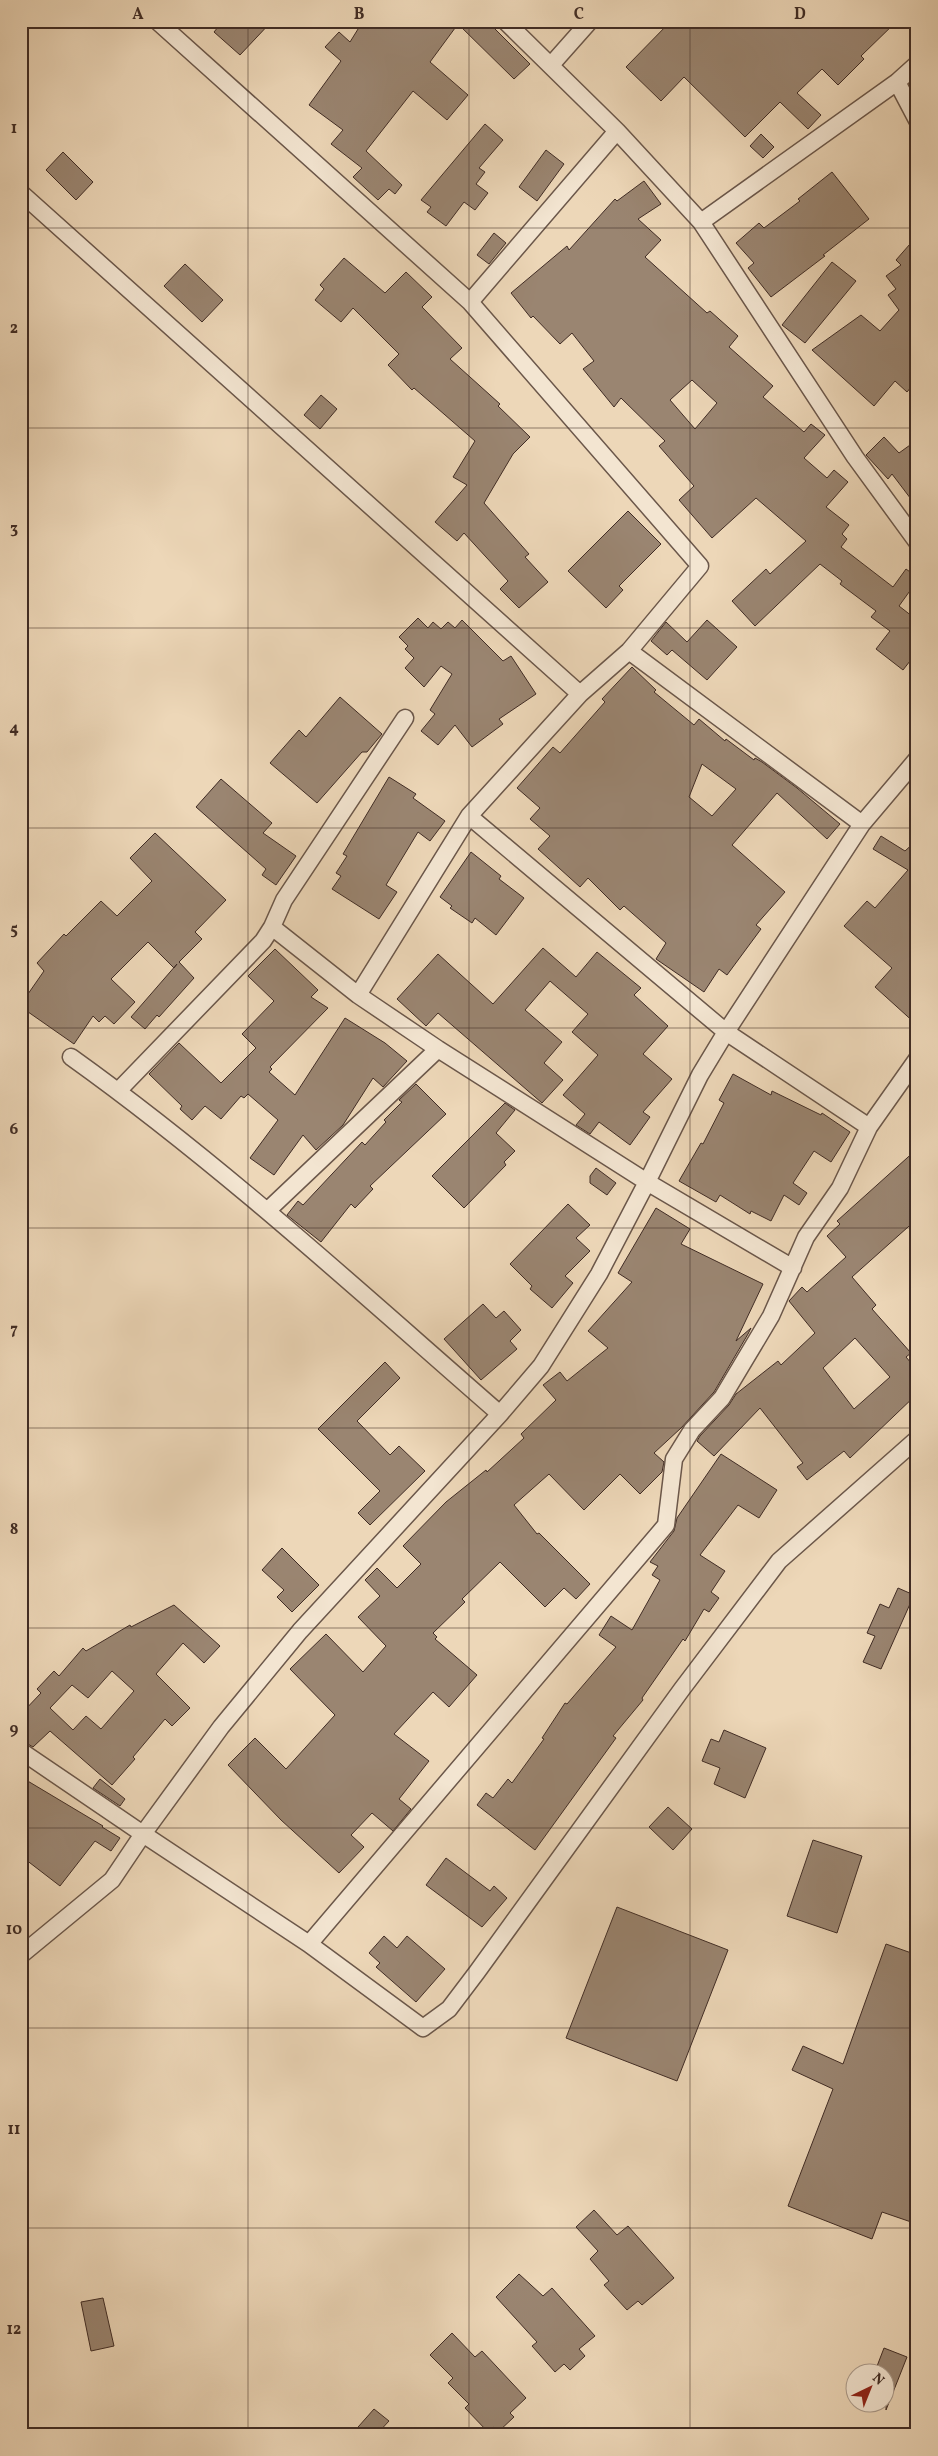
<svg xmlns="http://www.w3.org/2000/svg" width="938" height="2456" viewBox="0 0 938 2456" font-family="Vollkorn,serif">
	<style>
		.building { fill: #9a8571; stroke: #402c25; fill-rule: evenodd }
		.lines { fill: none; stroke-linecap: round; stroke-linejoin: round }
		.street-casing { stroke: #6b574a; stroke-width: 19 }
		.street { stroke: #f3e5d1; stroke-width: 16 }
		.grid { fill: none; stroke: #402c25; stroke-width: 1; stroke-opacity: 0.55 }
		.neatline { fill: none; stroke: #402c25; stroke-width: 2 }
		.grid-label { font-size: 16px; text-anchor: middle; font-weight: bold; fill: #402c25 }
	</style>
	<rect width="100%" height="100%" fill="#edd7b8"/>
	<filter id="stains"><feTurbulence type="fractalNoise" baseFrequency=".004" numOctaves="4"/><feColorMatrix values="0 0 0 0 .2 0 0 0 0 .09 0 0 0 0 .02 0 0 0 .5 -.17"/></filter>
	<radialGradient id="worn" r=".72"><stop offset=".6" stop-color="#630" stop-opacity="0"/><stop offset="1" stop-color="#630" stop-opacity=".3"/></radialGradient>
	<path class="building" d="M223,21h49l-32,34 -26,-23z
		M363,21h124l43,43 -16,15 -56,-55 -28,38 38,33 -21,25 -34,-29 -47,60 36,34 -7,9 -6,-5 -11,11 -25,-23 9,-9 -31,-24 12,-14 -34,-25 32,-44 -16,-14 14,-15 11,10z
		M671,21h226l-36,35 3,3 -26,26 -16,-16 -25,24 24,22 -13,14 -28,-27 -35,35 -61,-60 -23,24 -35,-34z
		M485,124l18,16 -24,28 6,4 -9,12 12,9 -13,17 -11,-8 -18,24 -19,-14 4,-5 -10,-7z
		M761,134l13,13 -11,11 -13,-12z
		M546,150l18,14 -27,37 -18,-14z
		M63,152l30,30 -17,18 -30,-30z
		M832,172l37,47 -46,36 2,1 -54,41 -23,-29 6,-5 -18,-20 23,-20 5,5 36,-27 -2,-2z
		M644,181l17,23 -23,15 23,21 -16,17 62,56 3,-2 28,25 -9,11 44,39 -10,11 41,35 7,-8 14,11 -21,23 23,20 7,-8 14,12 -22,25 23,18 -7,9 5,5 -6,8 52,40 13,-18 11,8v4l-18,25 18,14v32l-14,18 -27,-21 14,-18 -19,-14 5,-6 -36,-27 2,-3 -22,-17 -65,62 -23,-25 34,-32 4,5 36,-33 -50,-43 -44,40 -33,-38 15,-14 -35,-40 6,-5 -44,-43 -7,9 -31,-38 11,-8 -22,-28 -12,11 -27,-28 -2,2 -20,-25 56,-47 2,4 46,-51 2,2zM692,380l25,23 -22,26 -25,-29z
		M494,233l12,10 -17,21 -12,-9z
		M917,236v144l-10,12 -12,-11 -21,25 -62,-56 49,-35 19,16 19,-21 -11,-15 8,-6 -10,-13 15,-11 -5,-5z
		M344,258l41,35 21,-21 26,25 -10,10 40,41 -12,11 50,45 -2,2 32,31 -17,17 -29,49 45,51 -4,3 23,25 -29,26 -19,-19 8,-8 -44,-48 -7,8 -22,-19 32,-37 -14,-8 22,-36 -61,-53 -2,2 -24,-25 11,-11 -46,-46 -12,14 -26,-22 9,-11 -4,-4z
		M832,262l24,19 -51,62 -23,-18z
		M185,264l38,36 -21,22 -38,-36z
		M321,395l16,14 -17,20 -16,-14z
		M884,437l15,16 18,-13v67l-25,-33 -4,5 -22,-24z
		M628,511l33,33 -42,42 4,4 -17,18 -38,-37z
		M418,618l10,10 5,-6 8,7 7,-7 7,6 7,-8 41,41 8,-5 25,38 -37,25 4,5 -31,23 -17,-22 -17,20 -17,-14 14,-17 -5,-4 22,-36 -11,-8 -17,21 -19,-19 9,-10 -9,-9 3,-3 -9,-9z
		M707,620l30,27 -30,33 -35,-30 -5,5 -16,-14 15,-19 21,20z
		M632,667l24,23 -2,2 40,33 5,-6 26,22 1,-2 28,21 1,-2 7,4 35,26 43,36 -13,15 -50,-46 -45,52 53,47 -29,33 5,4 -34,46 -8,-6 -15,23 -48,-33 10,-16 -42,-37 -4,4 -32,-32 -8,9 -42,-38 12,-13 -20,-17 10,-11 -23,-20 36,-41 7,6 45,-51 -3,-3zM702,764l34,25 -24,27 -23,-19z
		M340,697l42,37 -15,18h-5l-45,51 -47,-40 29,-33 7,7z
		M389,777l27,17 -3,4 32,23 -15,20 -12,-9 -32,53 11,7 -18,27 -47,-30 9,-13 -5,-3 11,-17 -4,-2z
		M221,779l51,44 -9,10 33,23 -20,29 -14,-10 4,-6 -70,-62z
		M155,833l71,67 -31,32 7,7 -23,23 15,16 -35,39 -2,-2 -12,14 -14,-12 46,-53 -3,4 -26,-26 -37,37 24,23 -21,22 -9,-8 -6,6 -6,-6 -19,28 -53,-37v-3l23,-33 -7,-8 27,-29 2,2 35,-35 16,15 35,-35 -22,-23z
		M881,836l24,15 12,-11v185l-42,-38 17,-19 -48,-42 23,-25 8,7 33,-38 -35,-21z
		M471,852l30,24 -2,3 25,19 -28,37 -21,-17 -3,5 -22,-15 2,-2 -12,-9z
		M543,948l33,29 21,-25 44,36 -7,7 34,31 -25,28 29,25 -29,33 7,5 -20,28 -31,-23 -9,12 -14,-9 9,-11 -22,-19 35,-40 -26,-23 16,-18 -38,-33 -25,29 37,32 -18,21 19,17 -21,23 -104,-90 -12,13 -29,-27 41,-45 55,50z
		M275,949l43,41 -7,7 17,11 -58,59 2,2 -3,3 26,23 50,-77 40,25 22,18 -24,26 -10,-9 -30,47 -27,25 -13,-15 -29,40 -24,-17 28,-38 -30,-26 -4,4 -3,-2 -20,23 -16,-13 -13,14 -12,-11 2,-3 -33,-32 30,-31 42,40 35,-35 -14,-14 32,-33 -26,-25z
		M733,1074l38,21 1,-4 49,24 1,-2 28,19 -19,30 -17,-11 -21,32 14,10 -8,12 -15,-10 -13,26 -20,-10 -1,3 -30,-19 -4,7 -37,-21 22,-38 2,1 21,-41 -5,-3z
		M416,1084l30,30 -76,72 3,3 -18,19 -4,-4 -30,38 -34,-27 11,-14 5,4 59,-63 3,3 21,-23 -2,-2 18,-18 -3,-2z
		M505,1103l10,7 -19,23 19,18 -11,11 2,3 -42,43 -32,-32z
		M917,1149v70l-65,58 24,28 -4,4 39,44 -5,4 11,13v24l-67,64 -6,-7 -37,29 -10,-13 6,-4 -43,-55 -46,48 -17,-15 3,-5 29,-31 7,-11 42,-33 3,4 34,-32 -26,-32 13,-14 5,5 39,-35 -19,-21 13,-12 -3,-3zM855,1338l35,39 -36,32 -31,-41z
		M596,1168l20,15 -9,12 -17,-12v-7z
		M568,1204l22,21 -14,13 14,13 -25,25 8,7 -21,25 -22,-19 2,-3 -22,-22z
		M656,1208l34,21 -9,15 82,40 -27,57 15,-13 -3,6 -34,58 -33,36 -27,25 10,9 -2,10 -22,22 -20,-20 -36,36 -35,-36 -35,31 23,29 2,-1 51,51 -14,15 -12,-11 -19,19 -45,-45 -38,37 3,3 -32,31 4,4 -2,2 42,36 -28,32 -16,-15 -39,42 35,27 -30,38 12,10 -18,22 -21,-18 -21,22 13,12 -25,26 -58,-53 -53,-55 27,-27 31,31 49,-54 -45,-46 36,-35 37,38 23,-26 -28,-29 22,-21 -15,-16 12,-12 20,20 24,-24 -18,-18 43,-44 40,-32 1,2 37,-34 -3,-4 35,-34 -13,-15 17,-13 7,9 41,-33 -20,-17 44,-49 -14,-9z
		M483,1304l13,14 8,-7 17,19 -11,11 7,8 -36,31 -37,-41z
		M385,1362l15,16 -43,43 33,34 9,-9 26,25 -55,54 -12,-12 22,-22 -62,-62z
		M721,1454l56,36 -18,28 -21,-13 -38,50 25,16 -14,21 8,6 -10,14 -5,-3 -19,32 -2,-2 -41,59 1,2 -30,36 3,2 -81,112 -58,-45 9,-12 7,5 15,-19 4,4 32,-44 -2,-1 23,-35 2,1 49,-57 -17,-12 12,-19 21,14 28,-50 -8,-5 6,-9 -8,-4 24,-31 3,-13z
		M282,1548l37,37 -27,27 -15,-15 7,-7 -22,-20z
		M898,1588l16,7 -33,74 -18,-7 12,-26 -8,-3 13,-29 9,4z
		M174,1605l46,41 -16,17 -21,-20 -27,31 34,34 -18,18 -7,-7 -32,38 2,2 -23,26 -62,-54 -17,16 -12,-7v-26l20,-21 -4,-4 17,-18 5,5 24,-28 3,3 44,-26 1,2zM112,1671l22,20 -33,38 -15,-13 -13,14 -23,-22 22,-23 16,13z
		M724,1730l42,18 -21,50 -31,-14 6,-16 -18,-7 9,-22 8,3z
		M21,1777l82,49 -1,1 18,11 -9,13 -16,-10 -35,45 -39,-30z
		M100,1779l25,20 -5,7 -27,-18z
		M668,1807l24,22 -19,21 -24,-23z
		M813,1840l49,16 -25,77 -50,-17z
		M446,1858l44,33 4,-5 13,12 -25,29 -56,-42z
		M617,1907l111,43 -51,131 -111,-43z
		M384,1936l13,12 10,-12 38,33 -29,33 -40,-35 4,-4 -11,-10z
		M886,1944l31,11v269l-35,-12 -10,27 -84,-33 45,-117 -41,-19 11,-24 40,18z
		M594,2210l23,25 11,-9 46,52 -32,27 -4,-4 -11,9 -23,-25 5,-4 -19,-22 8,-8 -22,-24z
		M519,2274l24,22 9,-8 43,48 -16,13 6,7 -15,14 -6,-6 -9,8 -23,-26 5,-4 -41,-45z
		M103,2298l11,48 -23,5 -10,-49z
		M452,2333l23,24 7,-6 44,47 -16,15 4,4 -16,15 -4,-5 -6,5 -23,-24 4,-4 -21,-21 5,-5 -23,-23z
		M884,2348l23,9 -21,53v-36h-12z
		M374,2409l15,12 -13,14h-25z"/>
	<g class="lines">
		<g class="street-casing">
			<path id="street" d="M157,21l313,281 230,264 -71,85 -49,43 -111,122 -111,179
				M505,21l112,110 84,91 154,235 62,85
				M551,65l39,-44
				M897,82l20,38
				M21,193l559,501
				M701,222l196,-140 20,-18
				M470,302l147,-171
				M629,651l233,173
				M469,816l257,216 143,95
				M272,927l86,68 80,54 209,133 146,86
				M71,1057c151,108 289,235 429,357
				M118,1091l145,-150 9,-14 12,-27 121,-182
				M267,1211l171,-162
				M21,1751l122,83 78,-107 79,-96 200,-217 41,-48 58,-92 48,-92 53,-107 26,-43 136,-208 55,-65
				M309,1944l357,-419 8,-66 18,-29 30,-32 49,-82 35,-79 34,-49 29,-61 48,-68
				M21,1955l91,-75 31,-46 166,110 114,84 26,-19 28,-37 205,-283 97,-128 138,-122"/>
		</g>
		<use href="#street" class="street"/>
	</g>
	<path class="grid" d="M248,21v2414M469,21v2414M690,21v2414M21,228h896M21,428h896M21,628h896M21,828h896M21,1028h896M21,1228h896M21,1428h896M21,1628h896M21,1828h896M21,2028h896M21,2228h896"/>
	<rect width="938" height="2456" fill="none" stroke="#edd7b8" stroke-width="55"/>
	<g transform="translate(870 2388) rotate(43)"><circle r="24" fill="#f3e5d1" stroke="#ab9b8c"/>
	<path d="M0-4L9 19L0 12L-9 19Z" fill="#8f2418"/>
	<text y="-8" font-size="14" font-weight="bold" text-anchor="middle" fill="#402c25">N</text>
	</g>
	<rect x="28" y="28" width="882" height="2400" class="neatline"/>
	<g class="grid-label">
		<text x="138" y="19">A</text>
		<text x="359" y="19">B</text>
		<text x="579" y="19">C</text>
		<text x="800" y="19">D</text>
		<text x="14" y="133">1</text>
		<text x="14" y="333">2</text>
		<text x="14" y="533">3</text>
		<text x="14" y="733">4</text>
		<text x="14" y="934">5</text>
		<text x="14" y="1134">6</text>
		<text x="14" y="1334">7</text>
		<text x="14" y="1534">8</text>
		<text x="14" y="1734">9</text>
		<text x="14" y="1934">10</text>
		<text x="14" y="2134">11</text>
		<text x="14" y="2334">12</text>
	</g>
	<rect width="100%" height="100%" filter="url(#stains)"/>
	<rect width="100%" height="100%" fill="url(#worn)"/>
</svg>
